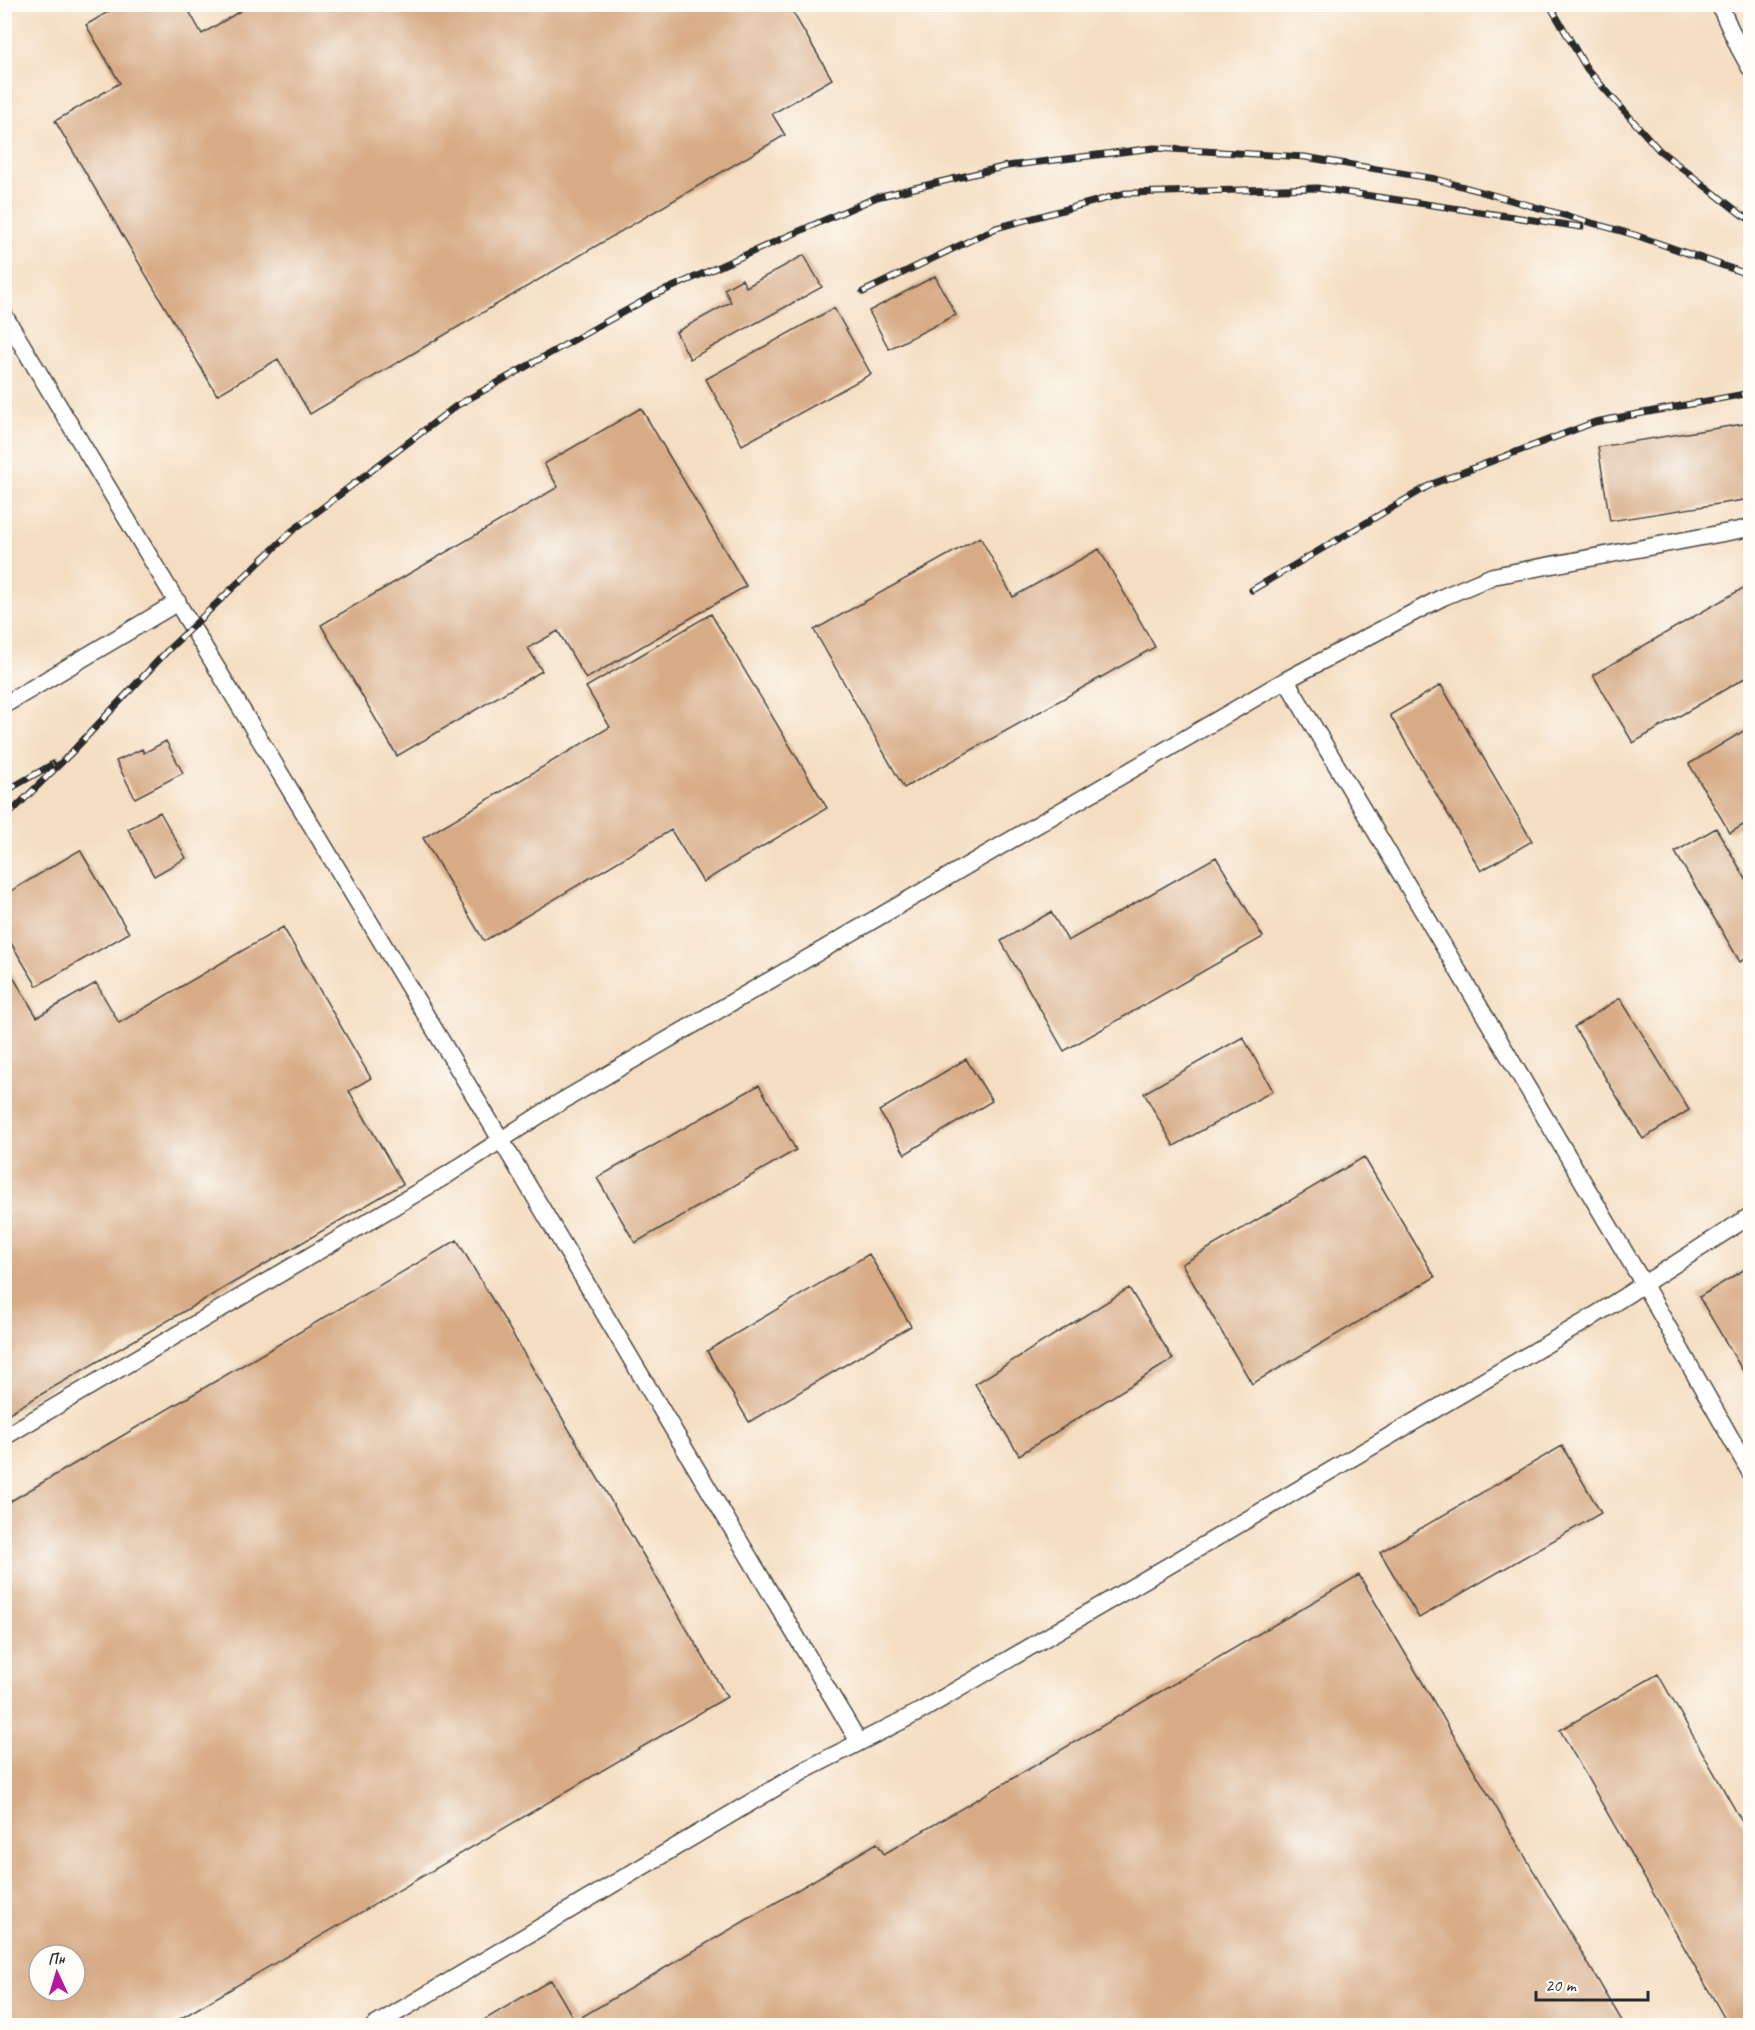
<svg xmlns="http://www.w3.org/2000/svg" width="1755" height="2030" viewBox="0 0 1755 2030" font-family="Caveat,sans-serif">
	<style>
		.building { fill: #d7ab85; fill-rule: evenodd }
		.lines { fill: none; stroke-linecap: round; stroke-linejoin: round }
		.service-casing { stroke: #494641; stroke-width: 19 }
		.service { stroke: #fff; stroke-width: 16 }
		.rail-casing { stroke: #2b2b2b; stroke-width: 7 }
		.rail { stroke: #fdfcf7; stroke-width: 4.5; stroke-dasharray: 14; stroke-linecap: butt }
	</style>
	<rect width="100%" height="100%" fill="#fdfcf7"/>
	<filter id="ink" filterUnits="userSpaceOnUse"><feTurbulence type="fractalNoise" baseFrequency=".0167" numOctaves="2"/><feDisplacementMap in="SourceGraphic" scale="12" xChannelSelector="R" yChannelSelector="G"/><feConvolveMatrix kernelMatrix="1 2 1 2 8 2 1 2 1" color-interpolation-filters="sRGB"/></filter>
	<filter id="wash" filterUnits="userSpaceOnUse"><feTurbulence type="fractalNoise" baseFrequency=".008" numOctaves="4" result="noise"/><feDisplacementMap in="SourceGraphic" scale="24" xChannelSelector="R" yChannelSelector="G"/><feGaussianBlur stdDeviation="1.35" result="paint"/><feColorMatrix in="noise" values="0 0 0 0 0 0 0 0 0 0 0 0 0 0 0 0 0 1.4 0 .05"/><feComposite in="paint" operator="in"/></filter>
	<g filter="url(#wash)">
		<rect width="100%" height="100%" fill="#f4ddc0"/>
		<g id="blocks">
			<path class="building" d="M121,4h64l17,30 50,-30h536l44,75 -60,35 13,21 -475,279 -32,-55 -61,36 -162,-274 65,-38 -34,-58z
				M804,255l18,32 -132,72 -14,-27 55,-30 -7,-13 18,-10 4,8z
				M935,276l21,39 -67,34 -20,-38z
				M834,308l37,66 -129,71 -36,-66z
				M641,408l105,178 -160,93 -28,-48 -30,17 14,23 -145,85 -76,-131 237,-138 -14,-23z
				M1750,423v76l-140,22 -12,-74z
				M980,537l33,60 86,-48 56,98 -251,141 -90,-158z
				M1750,584v91l-117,68 -40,-68z
				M711,614l116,194 -124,74 -32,-52 -187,111 -61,-103 187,-111 -24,-40z
				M1441,685l91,156 -51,30 -91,-156z
				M1750,727v94l-20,12 -41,-69z
				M166,741l17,32 -48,25 -19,-37 26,-12 2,4z
				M160,812l26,46 -32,18 -26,-47z
				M1716,828l34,58v70l-10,6 -65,-110z
				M80,850l49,83 -92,53 -33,-54v-37z
				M1216,857l47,80 -199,114 -63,-110 50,-29 17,29z
				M283,927l88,151 -22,13 54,93 -399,232v-454l33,55 59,-34 23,40z
				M1620,998l69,112 -46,29 -69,-112z
				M1243,1037l30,54 -99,55 -30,-53z
				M966,1059l26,42 -87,53 -26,-43z
				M759,1085l37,65 -161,93 -38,-65z
				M1364,1157l71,120 -183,107 -70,-120z
				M457,1240l270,457 -559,329h-164v-521zM39,1955h36v36h-36z
				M869,1254l42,72 -162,96 -42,-71z
				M1750,1266v117l-51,-86z
				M1129,1288l44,71 -154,96 -44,-71z
				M1562,1446l39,67 -182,105 -39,-66z
				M1359,1575l266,451h-1151l77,-46 24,41 302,-178 7,11z
				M1658,1674l92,162v190h-21l-169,-296z"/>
		</g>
	</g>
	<g filter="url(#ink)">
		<use href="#blocks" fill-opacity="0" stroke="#494641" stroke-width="1.5"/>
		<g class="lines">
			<g class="service-casing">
				<path id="service" d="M1719,4l20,44 11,20
					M4,315l497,825 358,602
					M1286,680l357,603 107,189
					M4,705l174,-103
					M4,1437l443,-262 105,-68 734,-427 157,-83 50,-21 257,-48
					M374,2026l433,-257 112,-57 667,-391 164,-105"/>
			</g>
			<use href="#service" class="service"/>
			<g class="rail-casing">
				<path id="rail" d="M1549,4l38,65 72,81 83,65 8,4
					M863,292l133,-64 130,-35 191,-5 264,39
					M1252,590l180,-106 163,-62 155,-29
					M4,792l49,-28
					M4,819l67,-66 99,-105 122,-117 164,-125 196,-110 225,-99 130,-31 147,-18 151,9 131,22 199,56 115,40"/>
			</g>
			<use href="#rail" class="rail"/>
		</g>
	</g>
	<rect width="1755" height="2030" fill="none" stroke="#fdfcf7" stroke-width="24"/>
	<g transform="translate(57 1973) rotate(356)"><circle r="28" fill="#fdfcf7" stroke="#a9a8a5" stroke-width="1.5"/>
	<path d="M0-4.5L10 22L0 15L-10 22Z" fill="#b5179e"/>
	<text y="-9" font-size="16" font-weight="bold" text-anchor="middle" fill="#2b2b2b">Пн</text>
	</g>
	<path d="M1536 1991v9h112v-9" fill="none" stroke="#2b2b2b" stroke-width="3"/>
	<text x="1545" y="1991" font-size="18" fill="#2b2b2b" stroke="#fdfcf7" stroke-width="4.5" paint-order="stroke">20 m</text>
</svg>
